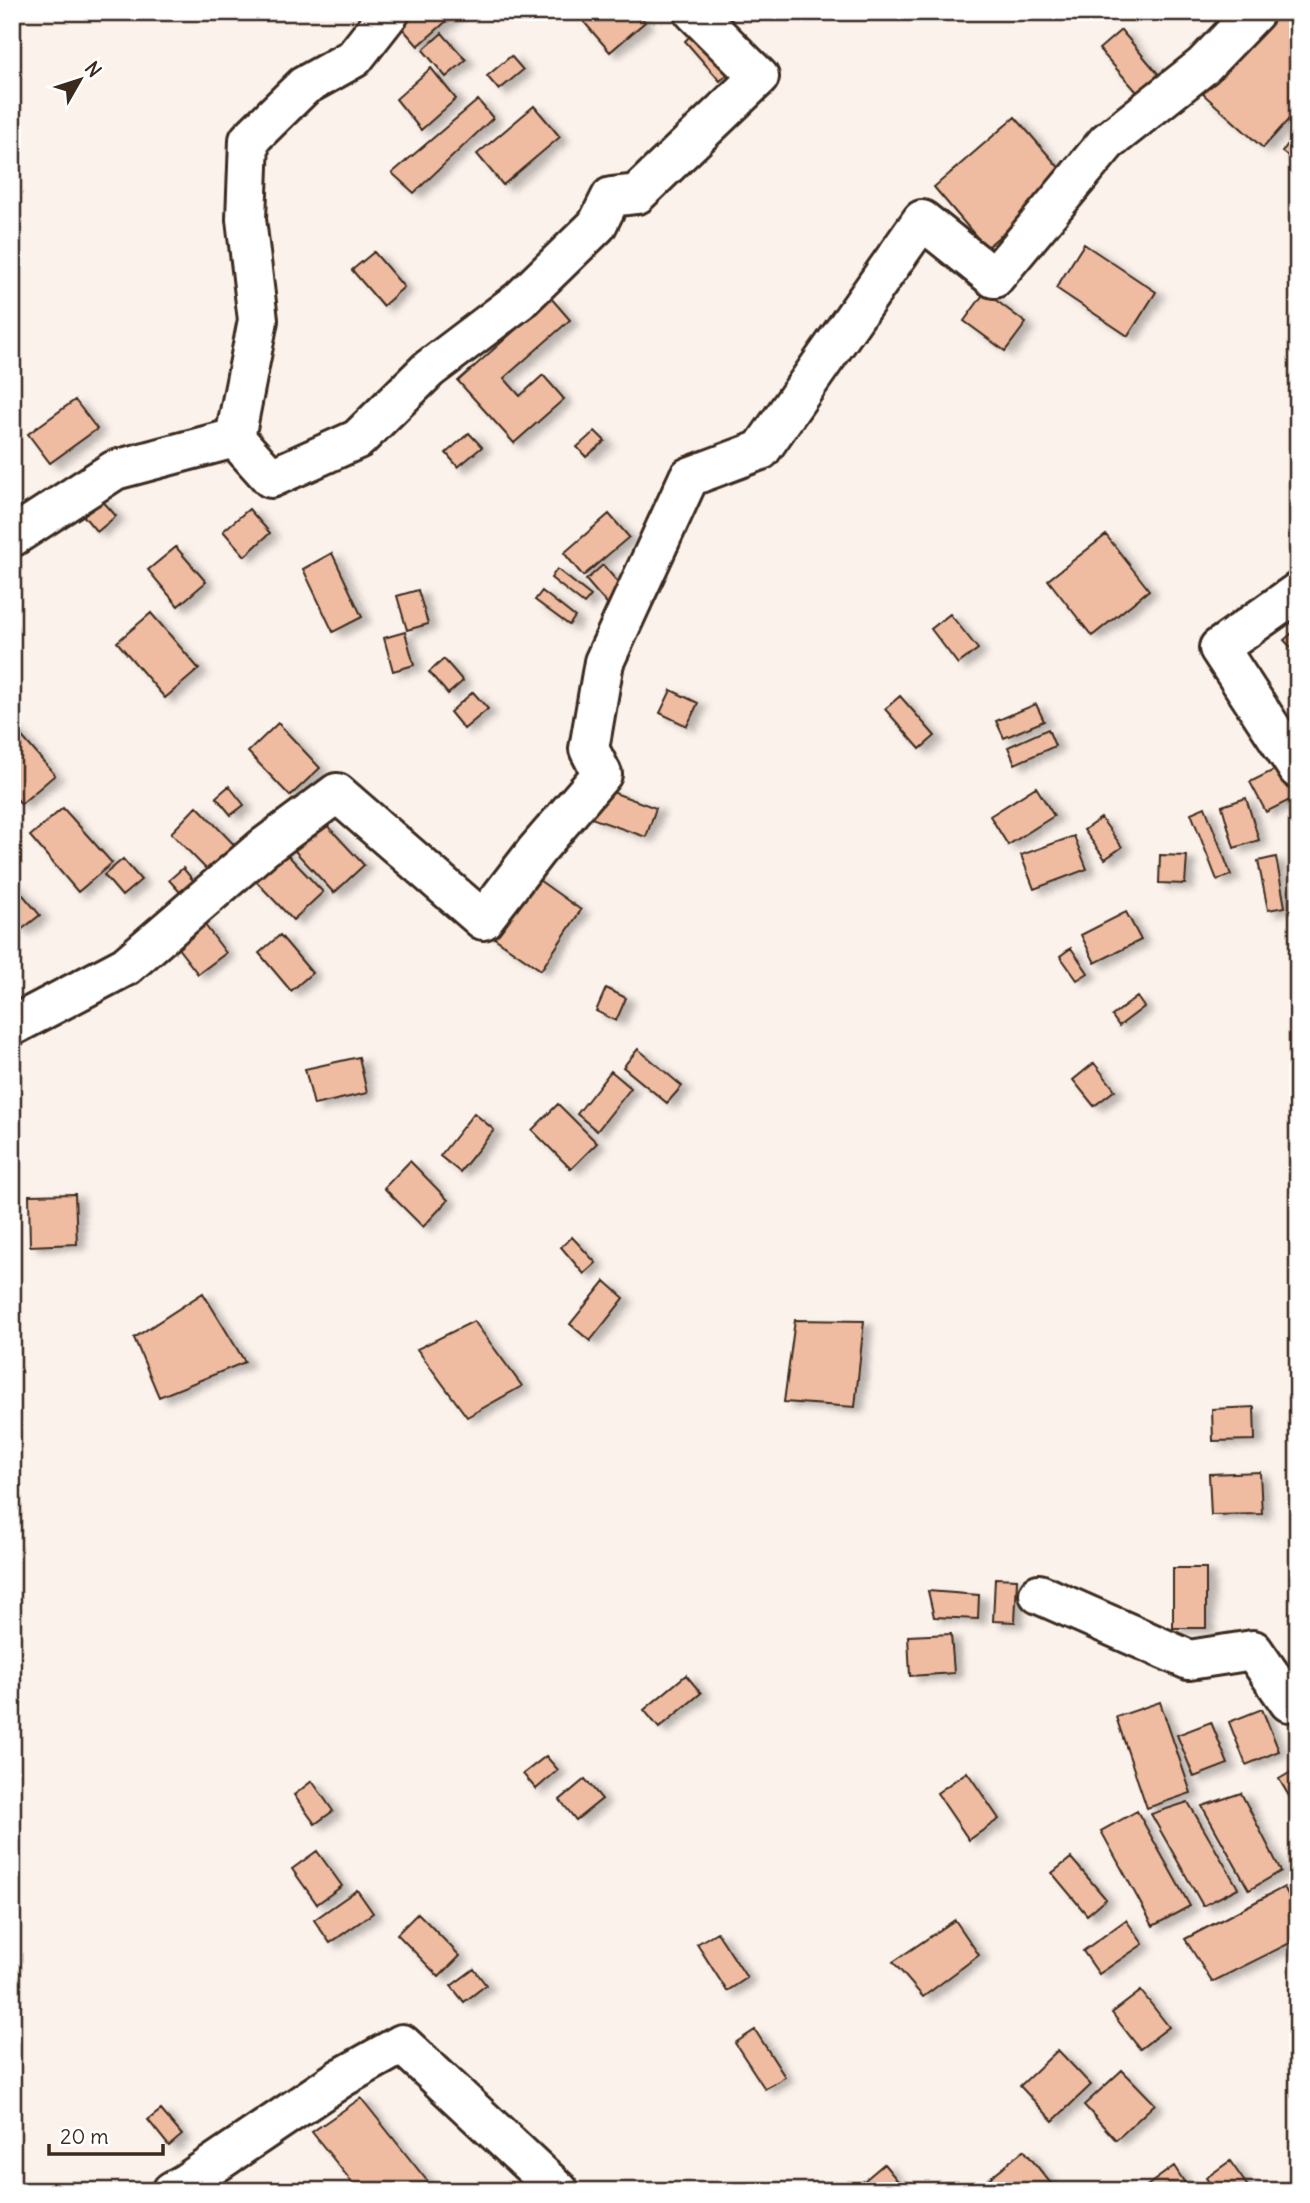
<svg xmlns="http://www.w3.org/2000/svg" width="1310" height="2203" viewBox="0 0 1310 2203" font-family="Delius,sans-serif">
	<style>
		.building { fill: #efbca1; stroke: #3b2a1e; stroke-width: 2; filter: url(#shadow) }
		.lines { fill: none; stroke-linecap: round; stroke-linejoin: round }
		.minor-casing { stroke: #3b2a1e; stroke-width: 44 }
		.minor { stroke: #fff; stroke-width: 38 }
	</style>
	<defs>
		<filter id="shadow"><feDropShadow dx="8" dy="4.5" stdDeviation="3.5" flood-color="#0004"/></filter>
	</defs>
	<rect width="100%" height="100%" fill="#fcf2ec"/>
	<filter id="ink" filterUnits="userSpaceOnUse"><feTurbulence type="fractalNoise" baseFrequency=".0143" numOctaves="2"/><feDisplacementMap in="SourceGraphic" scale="14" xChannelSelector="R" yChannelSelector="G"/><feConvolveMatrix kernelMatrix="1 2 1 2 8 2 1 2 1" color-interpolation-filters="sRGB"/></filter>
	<g filter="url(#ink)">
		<path class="building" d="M402,12h55l-39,34 -24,-27z
			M596,12h41l8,10 -35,30 -26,-30z
			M1276,12h22v97l-35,39 -60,-54z
			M1121,30l44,52 -21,18 -45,-51z
			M442,33l24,27 -20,17 -23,-27z
			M693,33l35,41 -8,7 -35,-40z
			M511,56l12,14 -24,20 -12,-14z
			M431,68l25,31 -35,31 -25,-31z
			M478,100l15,18 -79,75 -22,-20z
			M534,106l26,31 -57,48 -26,-31z
			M1015,117l53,61 -82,70 -52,-61z
			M1298,130v33l-16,-11z
			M1084,244l72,48 -28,44 -72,-48z
			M374,252l30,35 -21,19 -31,-36z
			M985,292l41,31 -21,28 -41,-30z
			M551,298l19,22 -66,58 16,18 23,-21 21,24 -50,44 -56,-62z
			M75,400l22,29 -47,34 -22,-29z
			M595,431l10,10 -19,16 -9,-10z
			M469,433l13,14 -24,20 -12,-14z
			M100,498l16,18 -19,16 -15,-18z
			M249,509l21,24 -25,23 -22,-25z
			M609,514l20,23 -46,39 -19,-23z
			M1106,535l43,55 -57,46 -44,-56z
			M176,547l30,35 -28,24 -30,-36z
			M332,553l30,64 -29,15 -30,-63z
			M603,565l26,30 -17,15 -26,-30z
			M557,569l34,27 -7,8 -33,-26z
			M418,590l10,34 -21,6 -10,-34z
			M542,591l33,26 -6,8 -34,-25z
			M151,613l48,56 -34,29 -48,-56z
			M950,614l28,35 -20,15 -27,-35z
			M1298,628v27l-14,-15z
			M405,632l9,33 -21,6 -9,-33z
			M444,659l19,22 -15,13 -19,-22z
			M671,690l27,13 -11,23 -27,-13z
			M473,692l15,17 -24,20 -14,-17z
			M900,696l35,40 -15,13 -35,-40z
			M1036,704l8,17 -40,17 -8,-17z
			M278,723l42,45 -30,28 -42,-44z
			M12,725l43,50 -34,29 -9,-11z
			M1048,729l7,17 -40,18 -7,-17z
			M1284,765l14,27v4l-32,16 -16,-30z
			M229,786l15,19 -13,10 -15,-18z
			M1036,787l18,29 -46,29 -18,-29z
			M601,788l55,20 -10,29 -55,-19z
			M1246,798l13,42 -25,8 -12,-42z
			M197,806l45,47 -27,25 -44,-45z
			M1205,807l26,68 -14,5 -26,-67z
			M63,808l49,55 -34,29 -48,-56z
			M1101,818l21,29 -17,12 -21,-29z
			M323,821l41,44 -30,28 -41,-44z
			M1074,836l13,33 -53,20 -13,-34z
			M281,848l42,44 -30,28 -42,-44z
			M1160,855l27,1 -2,28 -26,-1z
			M1276,857l9,50 -17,3 -10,-49z
			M123,859l18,21 -19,16 -18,-21z
			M183,868l19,23 -13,11 -20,-22z
			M529,873l52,37 -40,60 -51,-35z
			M12,882l28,33 -19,15 -9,-10z
			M1126,912l15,28 -46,23 -14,-28z
			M202,921l24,32 -28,21 -24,-31z
			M280,935l32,38 -21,18 -32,-38z
			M1071,948l17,25 -11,7 -17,-24z
			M606,988l20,10 -10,23 -20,-10z
			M1137,997l7,10 -25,19 -7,-10z
			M638,1049l44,37 -15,17 -44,-36z
			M359,1057l8,36 -53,12 -9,-36z
			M1094,1063l21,27 -21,16 -21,-26z
			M611,1071l20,17 -34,43 -20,-17z
			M558,1104l39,39 -26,26 -39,-39z
			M474,1113l20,17 -34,42 -20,-16z
			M410,1161l38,39 -25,27 -39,-39z
			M75,1194l2,50 -47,2 -1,-51z
			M572,1237l24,26 -12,11 -23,-27z
			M605,1281l19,17 -34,43 -20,-17z
			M203,1293l42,69 -86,35 -25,-59z
			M795,1320l69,1 -9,86 -71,-5z
			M474,1321l48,65 -55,31 -50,-68z
			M1254,1407l1,33 -42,1 -1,-32z
			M1260,1472l2,42 -51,1 -2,-41z
			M1173,1568h33v60h-33z
			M995,1578l22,1 -2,43 -22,-1z
			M928,1591l51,4 -1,24 -44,-2z
			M951,1634l3,39 -44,3 -2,-40z
			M686,1675l15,18 -42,35 -15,-18z
			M1160,1702l31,91 -44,15 -31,-91z
			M1262,1709l17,42 -33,14 -17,-43z
			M1211,1722l17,42 -34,13 -17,-42z
			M546,1756l12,14 -22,19 -13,-15z
			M1298,1768v43l-19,-32z
			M967,1772l32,47 -30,21 -32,-47z
			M585,1779l17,20 -26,21 -16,-20z
			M312,1781l21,30 -18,13 -21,-29z
			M1241,1793l40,78 -32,19 -47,-84z
			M1188,1802l50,86 -35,18 -52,-92z
			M1137,1811l53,95 -37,20 -52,-95z
			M317,1851l25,35 -25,18 -25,-35z
			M1071,1858l35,41 -19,16 -35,-42z
			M1284,1887l14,27v25l-86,43 -27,-43z
			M357,1890l16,23 -43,30 -16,-23z
			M418,1913l42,43 -21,21 -42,-43z
			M955,1920l24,35 -56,42 -30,-35z
			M1126,1920l17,24 -44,30 -16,-23z
			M717,1932l30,46 -20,13 -30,-47z
			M474,1969l12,16 -22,17 -13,-16z
			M1141,1991l28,36 -29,22 -28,-36z
			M755,2030l30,47 -20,12 -30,-46z
			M1058,2050l33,35 -38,36 -33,-35z
			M1122,2070l33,34 -39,36 -32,-35z
			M361,2098l67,84 -12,9h-57l-47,-59z
			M161,2110l21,25 -13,11 -21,-26z
			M1024,2150l33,41h-63l-8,-10z
			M1230,2161l21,30h-36l-9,-13z
			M884,2164l22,27h-54z
			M1174,2166l16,25h-50z"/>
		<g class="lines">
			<g class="minor-casing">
				<path id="minor" d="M390,12l-36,46 -50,28 -55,54 -3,79 12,101 -23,118 36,40 87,-39 71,-70 91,-69 77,-75 14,-28 26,-3 122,-117 -65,-65
					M12,537l103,-67 120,-32
					M1298,592l-79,56 79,121
					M12,1026l114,-60 137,-118 74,-55 146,127 53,-69 66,-77 -13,-25 15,-87 85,-185 72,-27 161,-230 72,58 113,-136 96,-76 52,-54
					M1039,1594l150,66 64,-10 36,52 9,-3
					M172,2191l14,-8 155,-105 61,-34 157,147"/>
			</g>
			<use href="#minor" class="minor"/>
		</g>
	</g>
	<rect width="1310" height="2203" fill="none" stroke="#fff" stroke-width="42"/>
	<rect x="21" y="21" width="1268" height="2161" fill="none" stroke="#3b2a1e" stroke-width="2.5" filter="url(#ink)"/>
	<g transform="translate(80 80) rotate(51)" stroke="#ffffff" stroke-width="5" paint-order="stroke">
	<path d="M0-5L12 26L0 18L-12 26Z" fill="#3b2a1e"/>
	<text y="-10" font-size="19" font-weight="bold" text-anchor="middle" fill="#3b2a1e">N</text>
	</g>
	<path d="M49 2144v10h114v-10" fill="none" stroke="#3b2a1e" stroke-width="3.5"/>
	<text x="60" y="2144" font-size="21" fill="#3b2a1e" stroke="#ffffff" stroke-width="5" paint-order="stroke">20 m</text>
</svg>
